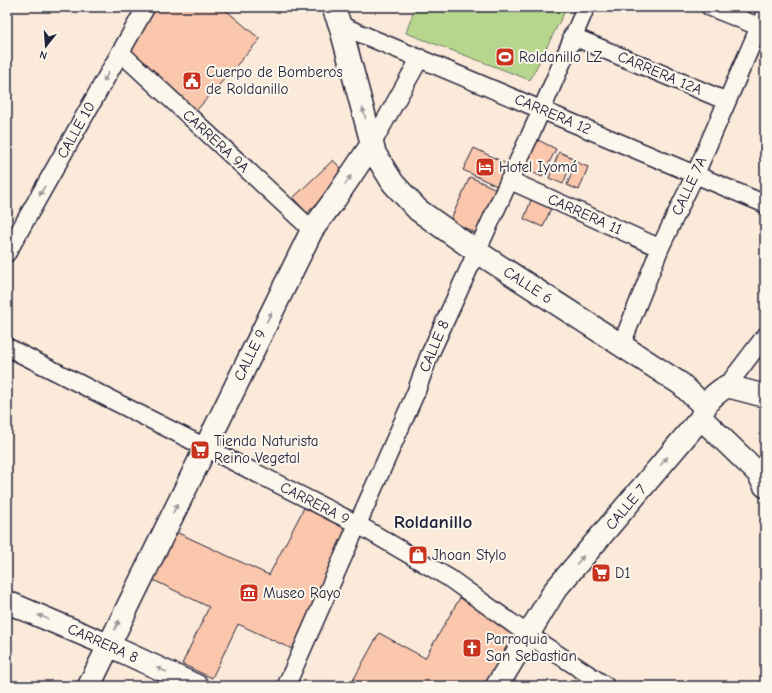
<svg xmlns="http://www.w3.org/2000/svg" width="772" height="693" viewBox="0 0 772 693" font-family="'Comic Neue',sans-serif">
	<style>
		.green { fill: #b6d58d; stroke: #6c7c64 }
		.building { fill: #fbc7ac; stroke: #22223b }
		.lines { fill: none; stroke-linecap: round; stroke-linejoin: round }
		.street-casing { stroke: #22223b; stroke-width: 20 }
		.secondary-casing { stroke: #22223b; stroke-width: 25 }
		.street { stroke: #fbf7ec; stroke-width: 17 }
		.secondary { stroke: #fbf7ec; stroke-width: 22 }
		.oneway { fill: #99979c }
		.labels { text-anchor: middle; stroke-width: 4; stroke-linejoin: round; paint-order: stroke }
		.poi-label { font-size: 15px; fill: #22223b; stroke: #fbf7ec; text-anchor: start }
		.street-label { font-size: 15px; fill: #22223b; stroke: #fbf7ec }
		.district-label { font-size: 19px; font-weight: bold; fill: #22223b; stroke: #fbf7ec }
	</style>
	<rect width="100%" height="100%" fill="#fbe9d9"/>
	<filter id="ink" filterUnits="userSpaceOnUse"><feTurbulence type="fractalNoise" baseFrequency=".025" numOctaves="2"/><feDisplacementMap in="SourceGraphic" scale="8" xChannelSelector="R" yChannelSelector="G"/><feConvolveMatrix kernelMatrix="1 2 1 2 8 2 1 2 1" color-interpolation-filters="sRGB"/></filter>
	<g filter="url(#ink)">
		<path class="green" d="M415,7h152l-37,73 -124,-47z"/>
		<path class="building" d="M153,7h69l38,32 -65,73 -68,-62z
			M536,139l20,10 -14,28 -20,-10z
			M474,148l33,16 -10,22 -34,-16z
			M559,152l14,6 -10,26 -14,-6z
			M333,160l14,15 -40,38 -14,-15z
			M576,162l12,5 -9,23 -12,-5z
			M470,177l26,12 -20,44 -26,-12z
			M531,200l20,8 -8,19 -19,-8z
			M305,506l43,24 -56,119 -54,-25 -26,54 -30,-14 27,-57 -58,-28 23,-48 95,44z
			M461,596l57,41 -26,49h-142l29,-53 46,25z"/>
		<g class="lines">
			<g class="street-casing">
				<path id="street" d="M710,7l55,22
					M340,25l425,179
					M572,36l154,65
					M120,52l192,178
					M372,144l48,-86
					M509,180l151,68
					M7,253l139,-246
					M621,346l39,-98 35,-73 70,-161
					M7,347l350,177 92,54 78,56 79,52
					M727,386l38,-50
					M286,686l130,-294 13,-36 113,-247 44,-102"/>
			</g>
			<g class="secondary-casing">
				<path id="secondary" d="M372,144l3,10 18,29 25,27 58,41 205,133 23,22
					M701,418l57,55 7,13
					M7,602l101,43 89,41
					M89,686l223,-456 23,-31 37,-55 -32,-119 -7,-18
					M497,686l58,-96 146,-172c4,-16 12,-23 26,-32l38,10"/>
			</g>
			<use href="#street" class="street"/>
			<use href="#secondary" class="secondary"/>
		</g>
		<defs><path id="oneway-solid" d="M-6-.8H1V-3.2L6.5 0L1 3.2V.8H-6Z"/></defs>
		<g class="oneway">
			<use href="#oneway-solid" transform="translate(106 77) rotate(119)"/>
			<use href="#oneway-solid" transform="translate(364 113) rotate(-105)"/>
			<use href="#oneway-solid" transform="translate(348 180) rotate(-57)"/>
			<use href="#oneway-solid" transform="translate(42 191) rotate(119)"/>
			<use href="#oneway-solid" transform="translate(269 317) rotate(-64)"/>
			<use href="#oneway-solid" transform="translate(664 461) rotate(-50)"/>
			<use href="#oneway-solid" transform="translate(175 509) rotate(-64)"/>
			<use href="#oneway-solid" transform="translate(580 560) rotate(-50)"/>
			<use href="#oneway-solid" transform="translate(43 617) rotate(-157)"/>
			<use href="#oneway-solid" transform="translate(117 625) rotate(-64)"/>
			<use href="#oneway-solid" transform="translate(162 670) rotate(-155)"/>
		</g>
	</g>
	<defs>
		<g id="stadium-square" transform="scale(1)"><rect x="-9" y="-9" width="18" height="18" rx="4" fill="#c8321e" stroke="#fbf7ec"/><path d="M0-5a6.5 5 0 1 0 0 10a6.5 5 0 1 0 0-10ZM-3.5-1.8h7v3.6h-7Z" fill="#fff"/></g>
		<g id="civic-square" transform="scale(1)"><rect x="-9" y="-9" width="18" height="18" rx="4" fill="#c8321e" stroke="#fbf7ec"/><path d="M-.6-6.5H3V-4.5H.6V-3L4-1V1h2V6H-6V1h2V-1L-.6-3ZM-1.2 2.5V6h2.4V2.5Z" fill="#fff"/></g>
		<g id="hotel-square" transform="scale(1)"><rect x="-9" y="-9" width="18" height="18" rx="4" fill="#c8321e" stroke="#fbf7ec"/><path d="M-6-4.5h1.5V1H6V5H4.5V3h-9V5H-6ZM-4 0a1.8 1.8 0 1 1 3.6 0ZM.5 0V-2.5h3Q6-2.5 6 0Z" fill="#fff"/></g>
		<g id="supermarket-square" transform="scale(1)"><rect x="-9" y="-9" width="18" height="18" rx="4" fill="#c8321e" stroke="#fbf7ec"/><path d="M-6-5.5h2.5l.6 2H6L4.5 2H-2.5L-4.4-4H-6ZM-1.5 3.2a1.3 1.3 0 1 0 .1 0ZM3 3.2a1.3 1.3 0 1 0 .1 0Z" fill="#fff"/></g>
		<g id="shop-square" transform="scale(1)"><rect x="-9" y="-9" width="18" height="18" rx="4" fill="#c8321e" stroke="#fbf7ec"/><path d="M-5-2.5h2.3a2.7 3.5 0 0 1 5.4 0H5L5.5 6h-11ZM-1.5-2.5h3a1.5 2.3 0 0 0-3 0Z" fill="#fff"/></g>
		<g id="museum-square" transform="scale(1)"><rect x="-9" y="-9" width="18" height="18" rx="4" fill="#c8321e" stroke="#fbf7ec"/><path d="M0-6L6-3V-2H-6V-3ZM-5-1h2V3h-2ZM-1-1h2V3h-2ZM3-1h2V3H3ZM-6 4H6V6H-6Z" fill="#fff"/></g>
		<g id="church-square" transform="scale(1)"><rect x="-9" y="-9" width="18" height="18" rx="4" fill="#c8321e" stroke="#fbf7ec"/><path d="M-1.2-6h2.4v3.5h3.3v2.4h-3.3V6h-2.4V-.1h-3.3v-2.4h3.3Z" fill="#fff"/></g>
	</defs>
	<g fill-rule="evenodd">
		<use href="#stadium-square" x="505" y="57"/>
		<use href="#civic-square" x="192" y="81"/>
		<use href="#hotel-square" x="485" y="167"/>
		<use href="#supermarket-square" x="200" y="450"/>
		<use href="#shop-square" x="418" y="555"/>
		<use href="#supermarket-square" x="601" y="573"/>
		<use href="#museum-square" x="249" y="593"/>
		<use href="#church-square" x="472" y="648"/>
	</g>
	<g class="labels">
		<g class="poi-label">
			<text x="519" y="62">Roldanillo LZ</text>
			<text x="206" y="77">Cuerpo de Bomberos<tspan x="206" dy="17">de Roldanillo</tspan></text>
			<text x="499" y="172">Hotel Iyomá</text>
			<text x="214" y="446">Tienda Naturista<tspan x="214" dy="17">Reino Vegetal</tspan></text>
			<text x="432" y="560">Jhoan Stylo</text>
			<text x="615" y="578">D1</text>
			<text x="263" y="598">Museo Rayo</text>
			<text x="486" y="644">Parroquia<tspan x="486" dy="17">San Sebastian</tspan></text>
		</g>
		<g class="street-label">
			<text transform="translate(660 73) rotate(23)" y="5">CARRERA 12A</text>
			<text transform="translate(553 114) rotate(23)" y="5">CARRERA 12</text>
			<text transform="translate(76 130) rotate(-61)" y="5">CALLE 10</text>
			<text transform="translate(216 141) rotate(43)" y="5">CARRERA 9A</text>
			<text transform="translate(689 186) rotate(-65)" y="5">CALLE 7A</text>
			<text transform="translate(585 214) rotate(24)" y="5">CARRERA 11</text>
			<text transform="translate(528 285) rotate(33)" y="5">CALLE 6</text>
			<text transform="translate(434 346) rotate(-67)" y="5">CALLE 8</text>
			<text transform="translate(250 355) rotate(-64)" y="5">CALLE 9</text>
			<text transform="translate(315 503) rotate(27)" y="5">CARRERA 9</text>
			<text transform="translate(626 507) rotate(-50)" y="5">CALLE 7</text>
			<text transform="translate(103 643) rotate(24)" y="5">CARRERA 8</text>
		</g>
		<g class="district-label">
			<text x="433" y="528">Roldanillo</text>
		</g>
	</g>
	<rect width="772" height="693" fill="none" stroke="#fbf7ec" stroke-width="24"/>
	<rect x="12" y="12" width="748" height="669" fill="none" stroke="#22223b" stroke-width="1.5" filter="url(#ink)"/>
	<g transform="translate(46 46) rotate(197)" stroke="#fbf7ec" stroke-width="3" paint-order="stroke">
	<path d="M0-3L7 15L0 10L-7 15Z" fill="#22223b"/>
	<text y="-6" font-size="11" font-weight="bold" text-anchor="middle" fill="#22223b">N</text>
	</g>
</svg>
